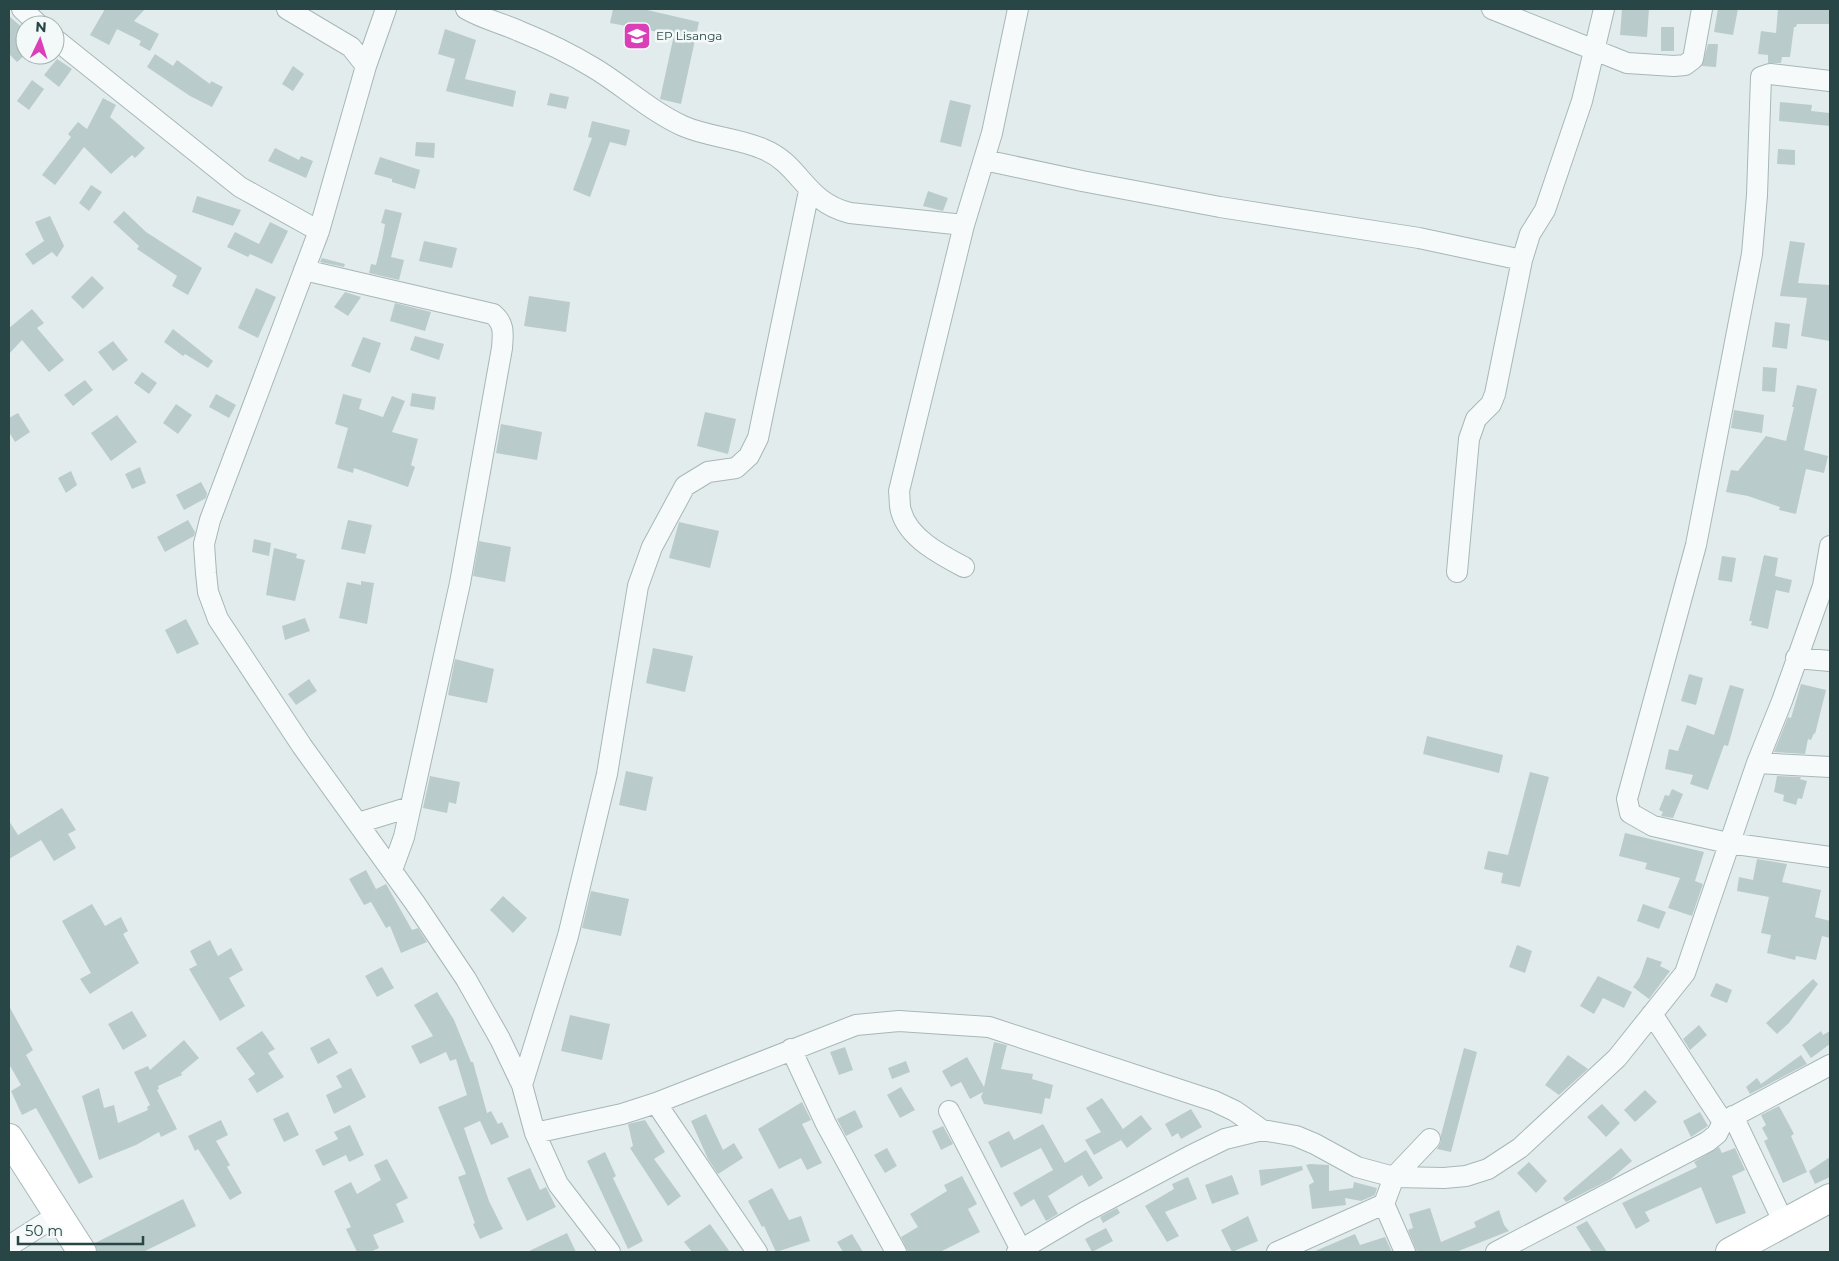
<svg xmlns="http://www.w3.org/2000/svg" width="1839" height="1261" viewBox="0 0 1839 1261" font-family="Montserrat,sans-serif">
	<style>
		.building { fill: #bacbcb }
		.lines { fill: none; stroke-linecap: round; stroke-linejoin: round }
		.street-casing { stroke: #a7b7b7; stroke-width: 22 }
		.secondary-casing { stroke: #a7b7b7; stroke-width: 30 }
		.street { stroke: #f6fafa; stroke-width: 20 }
		.secondary { stroke: #fff; stroke-width: 28 }
		.labels { text-anchor: middle; stroke-width: 5; stroke-linejoin: round; paint-order: stroke }
		.poi-label { font-size: 12px; fill: #294646; stroke: #f3f9f9; text-anchor: start }
	</style>
	<rect width="100%" height="100%" fill="#e3ecec"/>
	<path class="building" d="M105,9h40l-11,12 25,13 -9,17 -11,-6 2,-4 -24,-12 -8,16 -19,-10z
		M613,9h30l56,13 -18,82 -21,-5 14,-64 -64,-12z
		M1622,9h27l-2,28 -27,-2z
		M1718,9h20l-5,26 -19,-3z
		M1778,9h52v15h-33l-1,3h-2l-4,30h-8l-1,6h-13v-8l-10,-1 3,-23 15,2z
		M9,16l16,14v25l-8,7 -8,-8z
		M1661,27h13v24h-13z
		M445,29l31,11 -11,39 51,12 -3,16 -67,-16 9,-32 -17,-5z
		M1708,44h10l-2,23 -14,-1z
		M155,54l18,12 4,-6 33,24 1,-3 12,6 -11,20 -22,-11 -43,-29z
		M57,59l15,10 -13,18 -15,-12z
		M293,66l11,8 -11,17 -11,-7z
		M32,80l12,9 -15,21 -12,-9z
		M550,93l19,4 -3,12 -19,-4z
		M103,98l13,7 -6,12 35,31 -10,10 -3,-3 -21,19 -27,-27 -29,38 -13,-10 29,-38 -3,-3 10,-12 9,7z
		M950,100l21,5 -10,42 -21,-5z
		M1780,102l32,3 -1,6 19,2v13l-51,-5z
		M592,121l38,9 -4,16 -16,-4 -20,55 -17,-7 19,-52 -4,-1z
		M416,142l19,1 -1,15 -19,-2z
		M275,148l24,12 2,-4 12,5 -7,17 -38,-17z
		M1778,149l17,1v15l-18,-1z
		M380,157l40,13 -5,19 -23,-7v-3l-18,-5z
		M91,185l11,7 -13,19 -10,-8z
		M928,191l20,7 -5,13 -20,-5z
		M197,196l44,14 -8,16 -41,-14z
		M385,209l17,4 -11,44 13,3 -5,20 -30,-7 2,-9 5,1 7,-29 2,-12 -4,-1z
		M124,211l22,21 56,36 -14,27 -16,-9 5,-10 -40,-27 2,-3 -26,-24z
		M50,216l14,30 -7,11 -5,-5 -19,13 -8,-11 19,-13 -9,-19z
		M270,222l18,9 -16,33 -22,-10 -2,3 -21,-10 8,-15 24,12z
		M424,241l33,7 -5,20 -33,-7z
		M1790,241l15,2 -7,40 32,2v56l-29,-5 6,-38 -27,-2z
		M322,258l23,6 -1,3 -24,-5z
		M92,276l12,12 -21,21 -12,-12z
		M256,288l20,9 -18,41 -20,-10z
		M345,292l16,5 -13,19 -14,-9z
		M529,296l41,6 -4,30 -42,-6z
		M395,303l36,9 -6,19 -35,-10z
		M32,309l12,14 -7,5 27,32 -15,12 -27,-32 -13,14v-26z
		M1775,322l15,2 -3,25 -15,-2z
		M173,329l40,32 -5,7 -23,-14 -2,2 -19,-14z
		M415,336l29,8 -5,16 -29,-10z
		M363,337l18,6 -11,30 -19,-7z
		M113,341l15,19 -15,11 -15,-19z
		M1763,367l14,1 -2,24 -13,-1z
		M142,372l15,11 -8,11 -15,-11z
		M85,380l8,10 -20,16 -9,-11z
		M1797,385l20,4 -13,61 24,6 -4,17 -18,-4 -10,45 -17,-4 1,-3 -32,-11 -22,-4 5,-22 7,1 28,-35 20,5 8,-34h-2z
		M412,393l24,4 -2,13 -24,-4z
		M216,394l20,11 -7,13 -20,-11z
		M343,394l19,5 -3,10 24,8 9,-21 13,5 -13,31 26,7 -7,26 4,2 -7,20 -54,-19 -1,5 -16,-5 11,-40 -13,-4z
		M176,404l16,11 -14,19 -15,-11z
		M1734,410l30,5 -2,18 -31,-5z
		M705,412l31,7 -8,35 -31,-8z
		M18,413l12,19 -15,10 -6,-10v-14z
		M117,415l20,27 -26,19 -20,-28z
		M501,424l41,8 -5,28 -41,-7z
		M140,467l6,16 -14,6 -7,-15z
		M71,471l6,14 -11,8 -8,-15z
		M201,482l6,11 -1,5 -22,12 -8,-15z
		M188,520l7,12 -1,4 -29,16 -8,-15z
		M348,520l24,5 -7,29 -24,-5z
		M679,522l40,9 -9,37 -41,-10z
		M254,539l17,4 -2,13 -17,-4z
		M479,541l32,6 -6,35 -32,-6z
		M274,548l23,6 -1,4 9,2 -10,41 -29,-6z
		M1764,555l14,3 -3,18 17,4 -3,13 -13,-3 -8,39 -17,-4 1,-4h-3z
		M1722,556l14,2 -4,24 -14,-2z
		M361,581l13,2 -7,41 -28,-6 8,-36 14,3z
		M305,618l5,13 -25,9 -3,-14z
		M186,619l13,25 -22,10 -12,-24z
		M653,648l40,8 -8,36 -39,-9z
		M455,659l39,10 -7,34 -39,-8z
		M1689,674l14,4 -7,27 -15,-4z
		M309,679l8,12 -21,14 -8,-11z
		M1801,684l25,6 -11,44 -1,-1 -3,7 -3,-1 -3,15 -31,-2 14,-35 3,1z
		M1730,685l14,4 -16,57 -4,-1 -16,45 -18,-6 3,-9 -28,-6 4,-20 9,2 9,-26 27,10z
		M1427,736l76,19 -4,18 -76,-19z
		M626,771l27,6 -7,34 -27,-6z
		M1530,772l19,5 -29,110 -19,-4 2,-10 -19,-4 4,-18 20,4z
		M430,776l30,6 -4,22 -7,-2 -2,11 -24,-5z
		M1777,776l24,1 -1,2 7,2 -5,18 -4,-1 -2,7 -13,-4 1,-6 -10,-3z
		M1672,789l11,5 -10,24 -12,-2 2,-4 -4,-2 6,-15 4,1z
		M62,808l14,22 -8,4 8,14 -22,13 -13,-21 -32,19v-38l9,14z
		M1625,833l79,19 -9,29 8,3 -11,32 -24,-8 12,-30 -35,-9 2,-6 -28,-7z
		M1757,859l30,5 -5,18 39,8 -6,27 15,4v17l-8,-2 -6,24 -20,-4 -1,4 -28,-7 4,-18 -10,-2 8,-36 -32,-6 2,-14 14,3z
		M366,870l10,19 10,-5 26,46 6,-2 9,14 -26,11 -11,-27 -4,2 -15,-26 -7,3 -15,-26z
		M591,891l38,8 -8,37 -39,-8z
		M503,896l24,22 -14,15 -23,-23z
		M92,904l13,22 16,-9 7,14 -5,3 16,29 -49,31 -10,-15 11,-6 -29,-52z
		M1643,904l23,8 -7,17 -22,-8z
		M210,940l8,16 13,-8 12,22 -14,8 16,28 -25,15 -31,-52 8,-4 -7,-14z
		M1517,945l15,6 -7,22 -16,-6z
		M1647,957l15,5 -2,4 10,5 -21,28 -16,-12 7,-10z
		M382,967l12,21 -17,9 -12,-21z
		M1598,976l34,16 -8,16 -21,-10 -9,16 -14,-8z
		M1813,979l5,5 -29,39 -12,11 -11,-11z
		M1716,983l16,7 -5,13 -17,-7z
		M437,992l17,28 17,42h2l14,51 4,-2 7,13 4,-2 7,15 -18,8 -11,-24 -16,7 25,73 14,28 -23,10 -7,-15 2,-1 -17,-46 8,-3 -28,-67 29,-12 -11,-36 -6,2 -4,-9 -26,12 -9,-18 22,-10 -19,-31z
		M9,1006l24,44 -7,5 67,122 -14,7 -43,-76 -14,7 -11,-24 10,-6 -12,-21z
		M132,1011l15,25 -24,14 -15,-26z
		M570,1015l40,9 -8,36 -41,-9z
		M1699,1025l8,10 -17,15 -7,-11z
		M262,1031l13,18 -7,4 16,24 -27,16 -9,-14 7,-5 -19,-26z
		M1821,1031l2,4 7,-4v13l-19,14 -9,-13z
		M329,1038l9,15 -20,11 -8,-16z
		M184,1040l15,18 -18,15 1,2 -24,11 1,3 -2,1 20,39 -16,8 -2,-5 -23,13 -37,15 -17,-64 17,-8 5,20 10,-3 4,18 30,-13 -1,-3 3,-2 -16,-33 14,-6 2,4z
		M994,1042l13,3 -6,24 32,5 -1,5 21,6 -3,14 -5,-1 -3,16 -58,-10 -3,-7 2,-5 -13,7 -9,-17 -10,5 -9,-16 25,-14 17,30z
		M845,1047l8,23 -14,5 -9,-23z
		M1464,1048l13,4 -26,100 -14,-3 4,-7v-7z
		M1568,1055l20,14 -29,26 -14,-10z
		M1801,1055l6,9 -57,30 -4,-7 11,-9 4,6z
		M906,1061l4,11 -18,7 -4,-11z
		M351,1068l15,29 -32,17 -8,-19 16,-8 -6,-11z
		M901,1087l14,23 -15,8 -13,-23z
		M1645,1090l12,12 -22,20 -11,-12z
		M1102,1098l21,31 18,-14 11,14 -25,19 -6,-8 -27,15 -9,-15 16,-8 -15,-24z
		M802,1102l9,18 -9,4 20,39 -15,7 -6,-12 -22,11 -21,-40z
		M1602,1104l18,19 -14,14 -19,-20z
		M1779,1106l15,28 -3,2 16,36 -24,11 -19,-42 4,-2 -6,-11 4,-3 -5,-10z
		M1191,1109l11,18 -21,12 -3,-6 -6,4 -7,-13z
		M855,1110l8,17 -17,9 -9,-17z
		M288,1112l11,23 -15,7 -11,-23z
		M1700,1112l8,14 -17,11 -8,-16z
		M706,1114l17,36 11,-7 9,15 -25,16 -10,-15 -17,-38z
		M221,1120l7,15 -12,6 14,24 -3,2 15,26 -12,7 -32,-51 -3,2 -7,-15z
		M645,1120l20,32 -11,7 27,37 -13,10 -38,-58 3,-2 -5,-22z
		M1043,1124l22,39 21,-13 17,28 -14,9 -7,-12 -34,21 10,18 -12,7 -12,-22 -13,8 -8,-14 40,-23 -12,-22 -40,20 -13,-26 21,-11 5,9z
		M350,1125l14,30 -15,7 -3,-7 -23,11 -8,-16 23,-11 -4,-7z
		M943,1126l10,18 -12,6 -9,-19z
		M1719,1147l3,6 13,-5 10,22 -13,6 14,37 -30,11 -15,-37 -56,25 5,9 -14,8 -14,-26 75,-36 -3,-5z
		M887,1148l10,18 -12,7 -11,-18z
		M1621,1148l11,13 -21,18 -45,23 -3,-4z
		M605,1152l11,24 -3,2 30,63 -15,8 -41,-88z
		M1830,1157v20l-15,7 -6,-13z
		M387,1159l21,39 -12,6 8,18 -31,13 6,13 -9,4h-13l-11,-23 5,-2 -17,-36 17,-9 6,12 24,-14 -7,-15z
		M1529,1162l18,19 -11,12 -19,-20z
		M1310,1164l19,1v26l24,-3 1,-6 23,6 -2,7 -14,6 -16,-3 1,7 -34,4 -3,-24 5,-3 -8,-17z
		M1302,1166l1,4 -42,16 -2,-16z
		M530,1168l10,22 6,-3 10,20 -29,14 -20,-43z
		M1232,1175l7,19 -27,10 -7,-19z
		M962,1176l15,28 -9,5 12,23 -40,20h-32l-7,-15 17,-10 -8,-13 37,-23 -3,-6z
		M1188,1177l9,22 -32,13 14,24 -12,6 -22,-36 29,-17 -2,-5z
		M772,1188l17,32 12,-4 9,25 -34,11 -12,-26 -2,1 -14,-26z
		M183,1199l13,27 -53,26h-46l-2,-9z
		M1117,1208l3,5 -17,10 -3,-6z
		M1430,1208l11,34 35,-15 -2,-5 25,-12 5,15 5,6 -53,21h-39l-9,-22 5,-2 -4,-14z
		M1248,1216l10,25 -26,11 -11,-22z
		M1587,1221l20,31h-15l-16,-25z
		M710,1224l20,28h-38l-8,-10z
		M1106,1228l7,13 -21,11 -7,-13z
		M567,1233l9,19h-49z
		M852,1234l11,18h-20l-6,-10z
		M1355,1234l5,11 25,-8 7,15h-79z"/>
	<g class="lines">
		<g class="street-casing">
			<path id="street" d="M22,9l17,16
				M287,9l64,38 15,19 -47,165 -109,289 -6,24 2,29 2,19 10,27 84,127 113,157 51,76 34,60 22,46 13,48 23,51 52,68
				M466,9c17,10 35,14 53,22 25,10 52,23 75,37 30,18 56,43 89,58 25,11 55,12 80,23 38,15 41,53 87,64l114,12
				M1492,9l135,54 47,3 11,-1 8,-6 9,-50
				M55,39l185,148 79,44
				M366,66l20,-57
				M1830,81l-60,-7 -9,3 -4,118 -5,59 -56,291 -69,254 3,14 23,13 75,17 102,14
				M984,160l98,21 138,26 199,31 103,22 8,-26 15,-24 37,-109 22,-92
				M304,270l189,44c12,10 10,20 9,34l-42,235 -56,254 -12,33
				M964,567c-23,-12 -56,-29 -63,-56 -2,-6 -1,-14 -2,-20l65,-266 28,-92 26,-124
				M1457,572l12,-133 7,-20 15,-15 4,-10 27,-134
				M1796,658l34,3
				M1757,763l73,4
				M358,823l52,-16
				M1652,1014l71,108 107,-57
				M791,1049l35,75 70,128
				M522,1085l46,-149 39,-162 31,-188 14,-39 33,-61 23,-14 28,-4 13,-12 9,-18 51,-247
				M656,1103l101,149
				M949,1111l72,139
				M1733,1116l51,107
				M535,1133l87,-19 34,-11 200,-78 43,-4 90,6 225,74 21,10 27,19
				M9,1246l50,-32
				M1017,1252l66,-39 107,-57 35,-17 37,-9 34,6 19,8 42,23 37,10 50,1 22,-2 22,-7 32,-21 97,-90 68,-85 72,-210 25,-62 41,-115 7,-40
				M1277,1252l107,-48
				M1405,1252l-21,-48 10,-27 36,-38
				M1496,1252l211,-110 10,-8 6,-12"/>
		</g>
		<g class="secondary-casing">
			<path id="secondary" d="M9,1138l73,114
				M1730,1252l100,-54"/>
		</g>
		<use href="#street" class="street"/>
		<use href="#secondary" class="secondary"/>
	</g>
	<defs>
		<g id="school-square" transform="scale(1.4375)"><rect x="-9" y="-9" width="18" height="18" rx="4" fill="#da3fb8" stroke="#f3f9f9"/><path d="M0-5L7-2L0 1L-7-2ZM-4 1L0 2.5L4 1V4Q0 6-4 4Z" fill="#fff"/></g>
	</defs>
	<g fill-rule="evenodd">
		<use href="#school-square" x="637" y="36"/>
	</g>
	<g class="labels">
		<g class="poi-label">
			<text x="656" y="40">EP Lisanga</text>
		</g>
	</g>
	<rect width="1839" height="1261" fill="none" stroke="#294646" stroke-width="20"/>
	<g transform="translate(40 40) rotate(4)"><circle r="24" fill="#f3f9f9" stroke="#a2b1b1"/>
	<path d="M0-4L9 19L0 12L-9 19Z" fill="#da3fb8"/>
	<text y="-8" font-size="14" font-weight="bold" text-anchor="middle" fill="#294646">N</text>
	</g>
	<path d="M18 1236v8h125v-8" fill="none" stroke="#294646" stroke-width="2.5"/>
	<text x="25" y="1236" font-size="15" fill="#294646" stroke="#f3f9f9" stroke-width="4" paint-order="stroke">50 m</text>
</svg>
